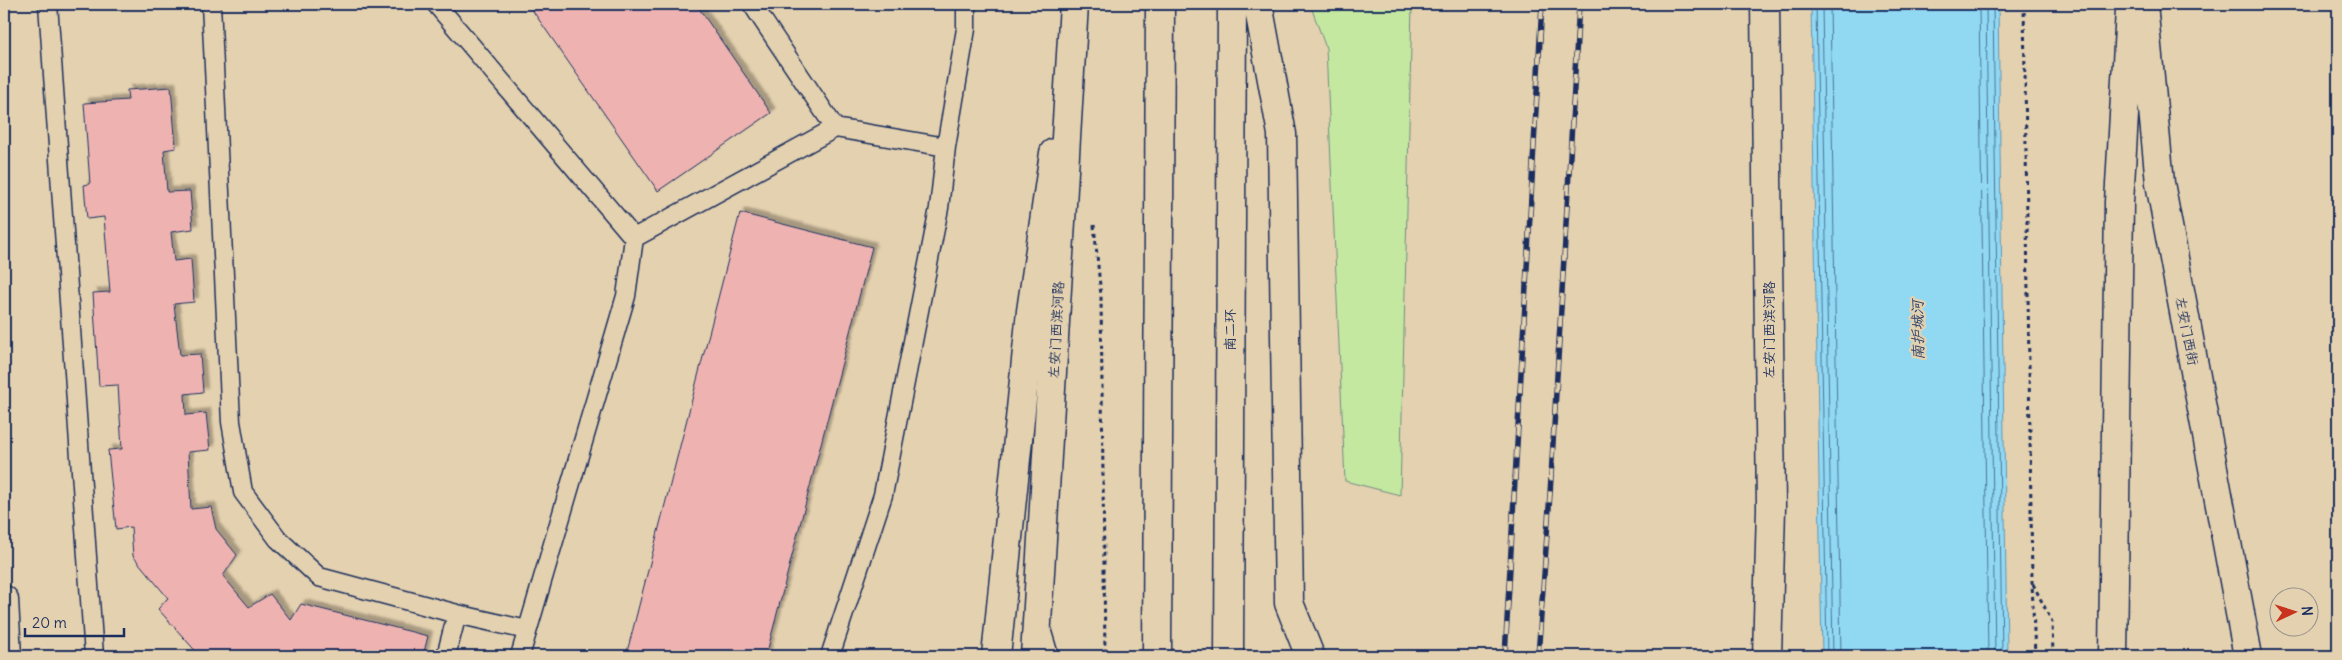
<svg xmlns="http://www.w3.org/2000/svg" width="2342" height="660" viewBox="0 0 2342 660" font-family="Delius,'LXGW WenKai TC',sans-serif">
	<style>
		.green { fill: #c5e8a1; stroke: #708c80 }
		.water { fill: #91d9f3; stroke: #6295b7 }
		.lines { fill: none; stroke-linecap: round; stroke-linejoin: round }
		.shore { stroke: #4a739a; stroke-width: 1 }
		.building { fill: #eeb3b1; stroke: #1b2f5e; filter: url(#shadow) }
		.service-casing { stroke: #1b2f5e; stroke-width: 21 }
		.minor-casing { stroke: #1b2f5e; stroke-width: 31 }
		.tertiary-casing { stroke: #1b2f5e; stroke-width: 31 }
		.trunk-casing { stroke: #1b2f5e; stroke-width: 31 }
		.path { stroke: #1b2f5e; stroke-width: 3; stroke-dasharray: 4 4; stroke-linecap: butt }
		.service { stroke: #e4d1af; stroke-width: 18 }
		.minor { stroke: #e4d1af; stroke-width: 28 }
		.tertiary { stroke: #e4d1af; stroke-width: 28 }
		.trunk { stroke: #e4d1af; stroke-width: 28 }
		.rail-casing { stroke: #1b2f5e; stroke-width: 5.5 }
		.rail { stroke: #e4d1af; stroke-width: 4; stroke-dasharray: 11; stroke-linecap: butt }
		.labels { text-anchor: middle; stroke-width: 4.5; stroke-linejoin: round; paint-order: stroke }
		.street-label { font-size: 14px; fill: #1b2f5e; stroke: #e4d1af }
		.water-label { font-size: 15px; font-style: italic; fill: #27406d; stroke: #e4d1af }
	</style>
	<defs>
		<filter id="shadow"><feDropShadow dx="4.5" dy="-4.5" stdDeviation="1" flood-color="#0004"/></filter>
	</defs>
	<rect width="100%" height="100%" fill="#e4d1af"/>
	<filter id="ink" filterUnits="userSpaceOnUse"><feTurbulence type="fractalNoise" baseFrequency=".02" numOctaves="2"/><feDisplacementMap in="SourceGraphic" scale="10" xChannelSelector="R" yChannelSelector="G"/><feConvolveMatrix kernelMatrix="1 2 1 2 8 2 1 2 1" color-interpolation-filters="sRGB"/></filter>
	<g filter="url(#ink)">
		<path class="green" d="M1310,4h102l-12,491 -55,-14 -19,-433z"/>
		<path class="water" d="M1811,4h187l9,652h-185z"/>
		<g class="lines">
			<path class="shore" d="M1816,4l11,652
				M1822,4l11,652
				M1830,4l11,652
				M1979,4l9,652
				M1986,4l9,652
				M1993,4l9,652"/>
		</g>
		<path class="building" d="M528,4h168l75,109 -113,78z
			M171,87l5,61 -12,2 3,42 23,-1 3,38 -22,3 3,29 17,-2 3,43 -20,2 6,51 20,-1 3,38 -18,2 1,21 20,-2 4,37 -22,2 3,57 20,-2 5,22 21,26 -14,21 26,31 21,-13 21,26 10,-16 127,32 -5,20h-223l-42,-47 10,-11 -35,-42 -2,-29 -15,2 -8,-79 14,-1 -4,-64 -19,1 -6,-93 17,-1 -6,-75 -17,2 -3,-34 6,-1 -6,-81 44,-3 -1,-10z
			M740,213l132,34 -106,409h-140z"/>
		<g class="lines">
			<g class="service-casing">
				<path id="service" d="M48,4l46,652
					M211,4l20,418 12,70 35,47 41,38 138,37
					M436,4l198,234 -8,58 -106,360
					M752,4l83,124 111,19 -7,61 -56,287 -53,161
					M946,147l20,-118v-25
					M634,238l201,-110
					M446,656l11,-42 70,16"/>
			</g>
			<g class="minor-casing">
				<path id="minor" d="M4,600l3,56
					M996,656l35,-345 23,-158"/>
			</g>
			<g class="tertiary-casing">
				<path id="tertiary" d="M1765,4l6,504 -4,148
					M2143,4l17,179 88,473
					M1035,656l39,-652
					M2113,656l6,-454 11,-192"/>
			</g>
			<g class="trunk-casing">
				<path id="trunk" d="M1258,4l24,130 7,469 21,53
					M1037,633l7,23
					M1157,656l3,-652
					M1229,656l3,-652"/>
			</g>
			<path class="path" d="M2024,4l8,578 3,74
				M1094,225l7,71 4,360
				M2033,584l19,38 1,34"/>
			<use href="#service" class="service"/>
			<use href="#minor" class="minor"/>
			<use href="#tertiary" class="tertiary"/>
			<use href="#trunk" class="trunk"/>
			<g class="rail-casing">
				<path id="rail" d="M1505,656l37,-652
					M1538,656l12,-162 29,-490"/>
			</g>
			<use href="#rail" class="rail"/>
		</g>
	</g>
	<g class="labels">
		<g class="street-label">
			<text transform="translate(1056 330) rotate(-87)" y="5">左安门西滨河路</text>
			<text transform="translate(1230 330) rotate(-90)" y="5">南二环</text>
			<text transform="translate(1769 330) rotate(-90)" y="5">左安门西滨河路</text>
			<text transform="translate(2187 331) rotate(79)" y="5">左安门西街</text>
		</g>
		<g class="water-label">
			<text transform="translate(1918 330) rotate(-91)" y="5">南护城河</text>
		</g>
	</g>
	<rect width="2342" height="660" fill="none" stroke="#e4d1af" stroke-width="20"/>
	<rect x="10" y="10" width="2322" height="640" fill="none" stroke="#1b2f5e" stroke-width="2" filter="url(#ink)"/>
	<g transform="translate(2294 612) rotate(86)"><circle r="24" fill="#e4d1af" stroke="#94908f"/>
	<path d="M0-4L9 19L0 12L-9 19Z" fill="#c8321e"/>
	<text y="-8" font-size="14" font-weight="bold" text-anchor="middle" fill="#1b2f5e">N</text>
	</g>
	<path d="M25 628v8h99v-8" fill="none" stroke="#1b2f5e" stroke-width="2.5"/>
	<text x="32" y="628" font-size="15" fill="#1b2f5e" stroke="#e4d1af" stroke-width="4" paint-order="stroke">20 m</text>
</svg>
